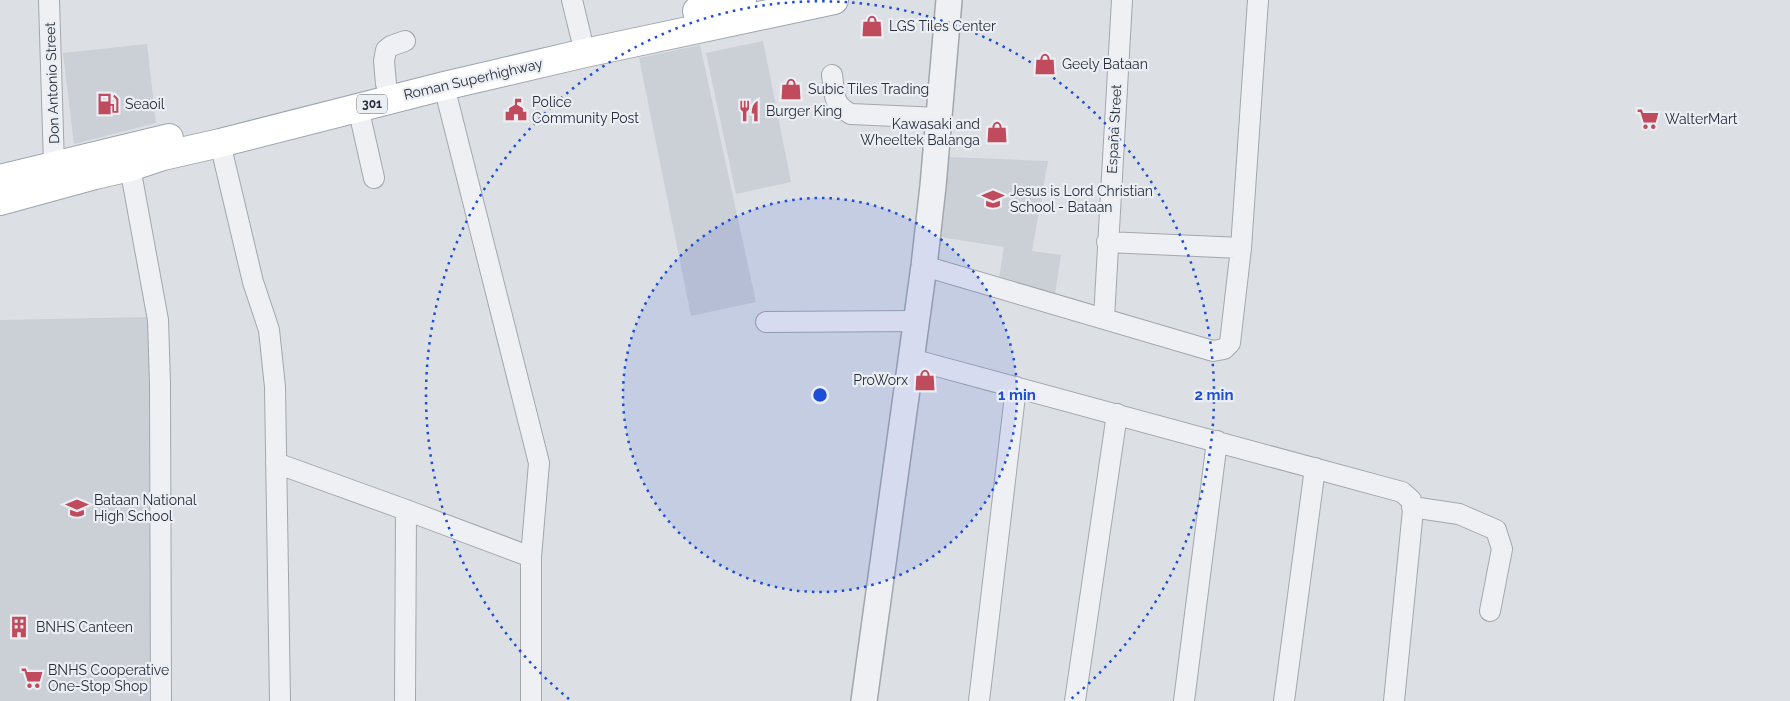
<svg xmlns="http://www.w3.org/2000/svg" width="1790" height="701" viewBox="0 0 1790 701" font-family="Raleway,sans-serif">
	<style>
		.built { fill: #cbcfd6 }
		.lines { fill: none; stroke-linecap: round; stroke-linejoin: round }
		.minor-casing { stroke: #a2a7ae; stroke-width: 22 }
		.tertiary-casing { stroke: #a2a7ae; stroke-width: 28 }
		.primary-casing { stroke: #9da4af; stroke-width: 30 }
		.minor { stroke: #eff0f4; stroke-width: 20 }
		.tertiary { stroke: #eff0f4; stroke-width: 25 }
		.primary { stroke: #fff; stroke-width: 28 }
		.ring { fill: none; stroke: #1d4ed8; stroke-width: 2.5; stroke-dasharray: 2.5 5 }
		.labels { text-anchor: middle; stroke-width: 4.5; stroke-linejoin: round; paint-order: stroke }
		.shield { fill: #ebeef3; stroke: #626872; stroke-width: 1 }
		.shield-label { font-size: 12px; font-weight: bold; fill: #272e3a }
		.poi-label { font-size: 14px; fill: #272e3a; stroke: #ebeef3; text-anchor: start }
		.street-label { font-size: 14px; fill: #272e3a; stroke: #ebeef3 }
		.centre { fill: #1d4ed8; stroke: #ebeef3; stroke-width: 2.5 }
		.ring-label { font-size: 15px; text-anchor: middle; font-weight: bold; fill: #1d4ed8; stroke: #ebeef3; stroke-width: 4.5; stroke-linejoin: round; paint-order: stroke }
	</style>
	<rect width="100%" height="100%" fill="#dce0e5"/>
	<path class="built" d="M763,41l28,141 -55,12 -30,-141z
		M147,44l9,79 -82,21 -11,-91z
		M700,45l56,257 -65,14 -52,-258z
		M948,157l100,4 -16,90 29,4 -7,46 -56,-17 6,-37 -64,-10z
		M150,317l6,384h-156v-381z"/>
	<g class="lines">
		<g class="minor-casing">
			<path id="minor" d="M49,0l5,166
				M572,0l9,37
				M832,75c3,19 0,30 19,39l88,4
				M386,84l-2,-23 2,-11 5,-4 14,-5
				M444,86l95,377 -8,94v144
				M358,107l16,71
				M220,143l33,139 16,48 6,57 5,314
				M130,167l28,153 2,64 1,317
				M1107,242l134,6
				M924,266l289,85 11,-2 6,-6 11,-95 17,-248
				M1104,318l18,-318
				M766,322l150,-1
				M911,359l491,133 9,8 2,10 -19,191
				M276,463l130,47 125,47
				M1412,507l47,7 37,16 6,19 -12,62
				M405,701l1,-191
				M979,701l37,-314
				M1075,701l42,-287
				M1184,701l33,-260
				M1284,701l31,-233"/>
		</g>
		<g class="tertiary-casing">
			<path id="tertiary" d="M864,701l60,-435 9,-80 16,-186"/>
		</g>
		<g class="primary-casing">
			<path id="primary" d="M697,11l45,-11
				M0,179l169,-41
				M0,201l95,-26 35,-8 33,-11 57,-13 224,-57 141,-33 249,-53"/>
		</g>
		<use href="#minor" class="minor"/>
		<use href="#tertiary" class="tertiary"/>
		<use href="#primary" class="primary"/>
	</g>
	<circle cx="820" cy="395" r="197" fill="#1d4ed8" fill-opacity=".12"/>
	<g class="ring">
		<circle cx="820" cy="395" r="197"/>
		<path d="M569 699A394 394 0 1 1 1071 699"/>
	</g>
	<defs>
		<g id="shop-bare" transform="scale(1.725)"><path d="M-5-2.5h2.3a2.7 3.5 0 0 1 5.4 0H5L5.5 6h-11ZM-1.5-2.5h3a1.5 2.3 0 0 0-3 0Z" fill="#c04b5d" stroke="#ebeef3" stroke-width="2.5" paint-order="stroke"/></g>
		<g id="fuel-bare" transform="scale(1.725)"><path d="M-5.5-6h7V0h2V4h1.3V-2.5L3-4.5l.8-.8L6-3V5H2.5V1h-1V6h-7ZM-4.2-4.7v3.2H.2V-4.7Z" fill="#c04b5d" stroke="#ebeef3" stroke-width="2.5" paint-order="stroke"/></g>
		<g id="civic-bare" transform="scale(1.725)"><path d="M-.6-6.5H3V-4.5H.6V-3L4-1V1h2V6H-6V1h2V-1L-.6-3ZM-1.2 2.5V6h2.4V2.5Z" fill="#c04b5d" stroke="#ebeef3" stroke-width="2.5" paint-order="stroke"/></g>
		<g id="restaurant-bare" transform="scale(1.725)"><path d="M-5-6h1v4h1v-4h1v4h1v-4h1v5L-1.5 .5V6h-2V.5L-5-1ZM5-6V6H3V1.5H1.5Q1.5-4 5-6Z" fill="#c04b5d" stroke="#ebeef3" stroke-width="2.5" paint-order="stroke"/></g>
		<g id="supermarket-bare" transform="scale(1.725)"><path d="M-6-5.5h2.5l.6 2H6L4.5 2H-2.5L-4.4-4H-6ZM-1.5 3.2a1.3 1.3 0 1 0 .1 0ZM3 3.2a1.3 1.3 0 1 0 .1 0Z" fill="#c04b5d" stroke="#ebeef3" stroke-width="2.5" paint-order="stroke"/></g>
		<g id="school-bare" transform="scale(1.725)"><path d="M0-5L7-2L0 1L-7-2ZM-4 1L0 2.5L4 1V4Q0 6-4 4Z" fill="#c04b5d" stroke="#ebeef3" stroke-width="2.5" paint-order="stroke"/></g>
		<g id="building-bare" transform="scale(1.725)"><path d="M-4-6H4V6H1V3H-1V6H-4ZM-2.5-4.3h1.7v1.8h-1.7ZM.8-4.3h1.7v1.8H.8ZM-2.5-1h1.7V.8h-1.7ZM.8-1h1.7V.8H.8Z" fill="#c04b5d" stroke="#ebeef3" stroke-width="2.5" paint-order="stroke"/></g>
	</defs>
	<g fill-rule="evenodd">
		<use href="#shop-bare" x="872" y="26"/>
		<use href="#shop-bare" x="1045" y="64"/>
		<use href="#shop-bare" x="791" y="89"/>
		<use href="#fuel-bare" x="108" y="104"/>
		<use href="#civic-bare" x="516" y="110"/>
		<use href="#restaurant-bare" x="749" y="111"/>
		<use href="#supermarket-bare" x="1648" y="119"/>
		<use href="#shop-bare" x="997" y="132"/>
		<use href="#school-bare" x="993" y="199"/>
		<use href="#shop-bare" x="925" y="380"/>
		<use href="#school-bare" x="77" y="508"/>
		<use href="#building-bare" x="19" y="627"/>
		<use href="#supermarket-bare" x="32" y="678"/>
	</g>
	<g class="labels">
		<rect class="shield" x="357" y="94.5" width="30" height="19" rx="4"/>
		<g class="shield-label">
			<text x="372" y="108">301</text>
		</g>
		<g class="poi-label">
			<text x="889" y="31">LGS Tiles Center</text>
			<text x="1062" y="69">Geely Bataan</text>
			<text x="808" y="94">Subic Tiles Trading</text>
			<text x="532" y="107">Police<tspan x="532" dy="16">Community Post</tspan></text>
			<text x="125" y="109">Seaoil</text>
			<text x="766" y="116">Burger King</text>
			<text x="1665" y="124">WalterMart</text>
			<text x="980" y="129" text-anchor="end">Kawasaki and<tspan x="980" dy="16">Wheeltek Balanga</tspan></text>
			<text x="1010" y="196">Jesus is Lord Christian<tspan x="1010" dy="16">School - Bataan</tspan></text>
			<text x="908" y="385" text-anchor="end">ProWorx</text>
			<text x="94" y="505">Bataan National<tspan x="94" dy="16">High School</tspan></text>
			<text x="36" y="632">BNHS Canteen</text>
			<text x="48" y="675">BNHS Cooperative<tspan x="48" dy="16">One-Stop Shop</tspan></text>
		</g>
		<g class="street-label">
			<text transform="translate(473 79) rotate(-13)" y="5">Roman Superhighway</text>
			<text transform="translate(52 83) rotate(-92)" y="5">Don Antonio Street</text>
			<text transform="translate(1114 129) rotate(-87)" y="5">España Street</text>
		</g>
	</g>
	<circle cx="820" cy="395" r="8" class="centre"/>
	<g class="ring-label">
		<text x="1017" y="400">1 min</text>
		<text x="1214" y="400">2 min</text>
	</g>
</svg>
